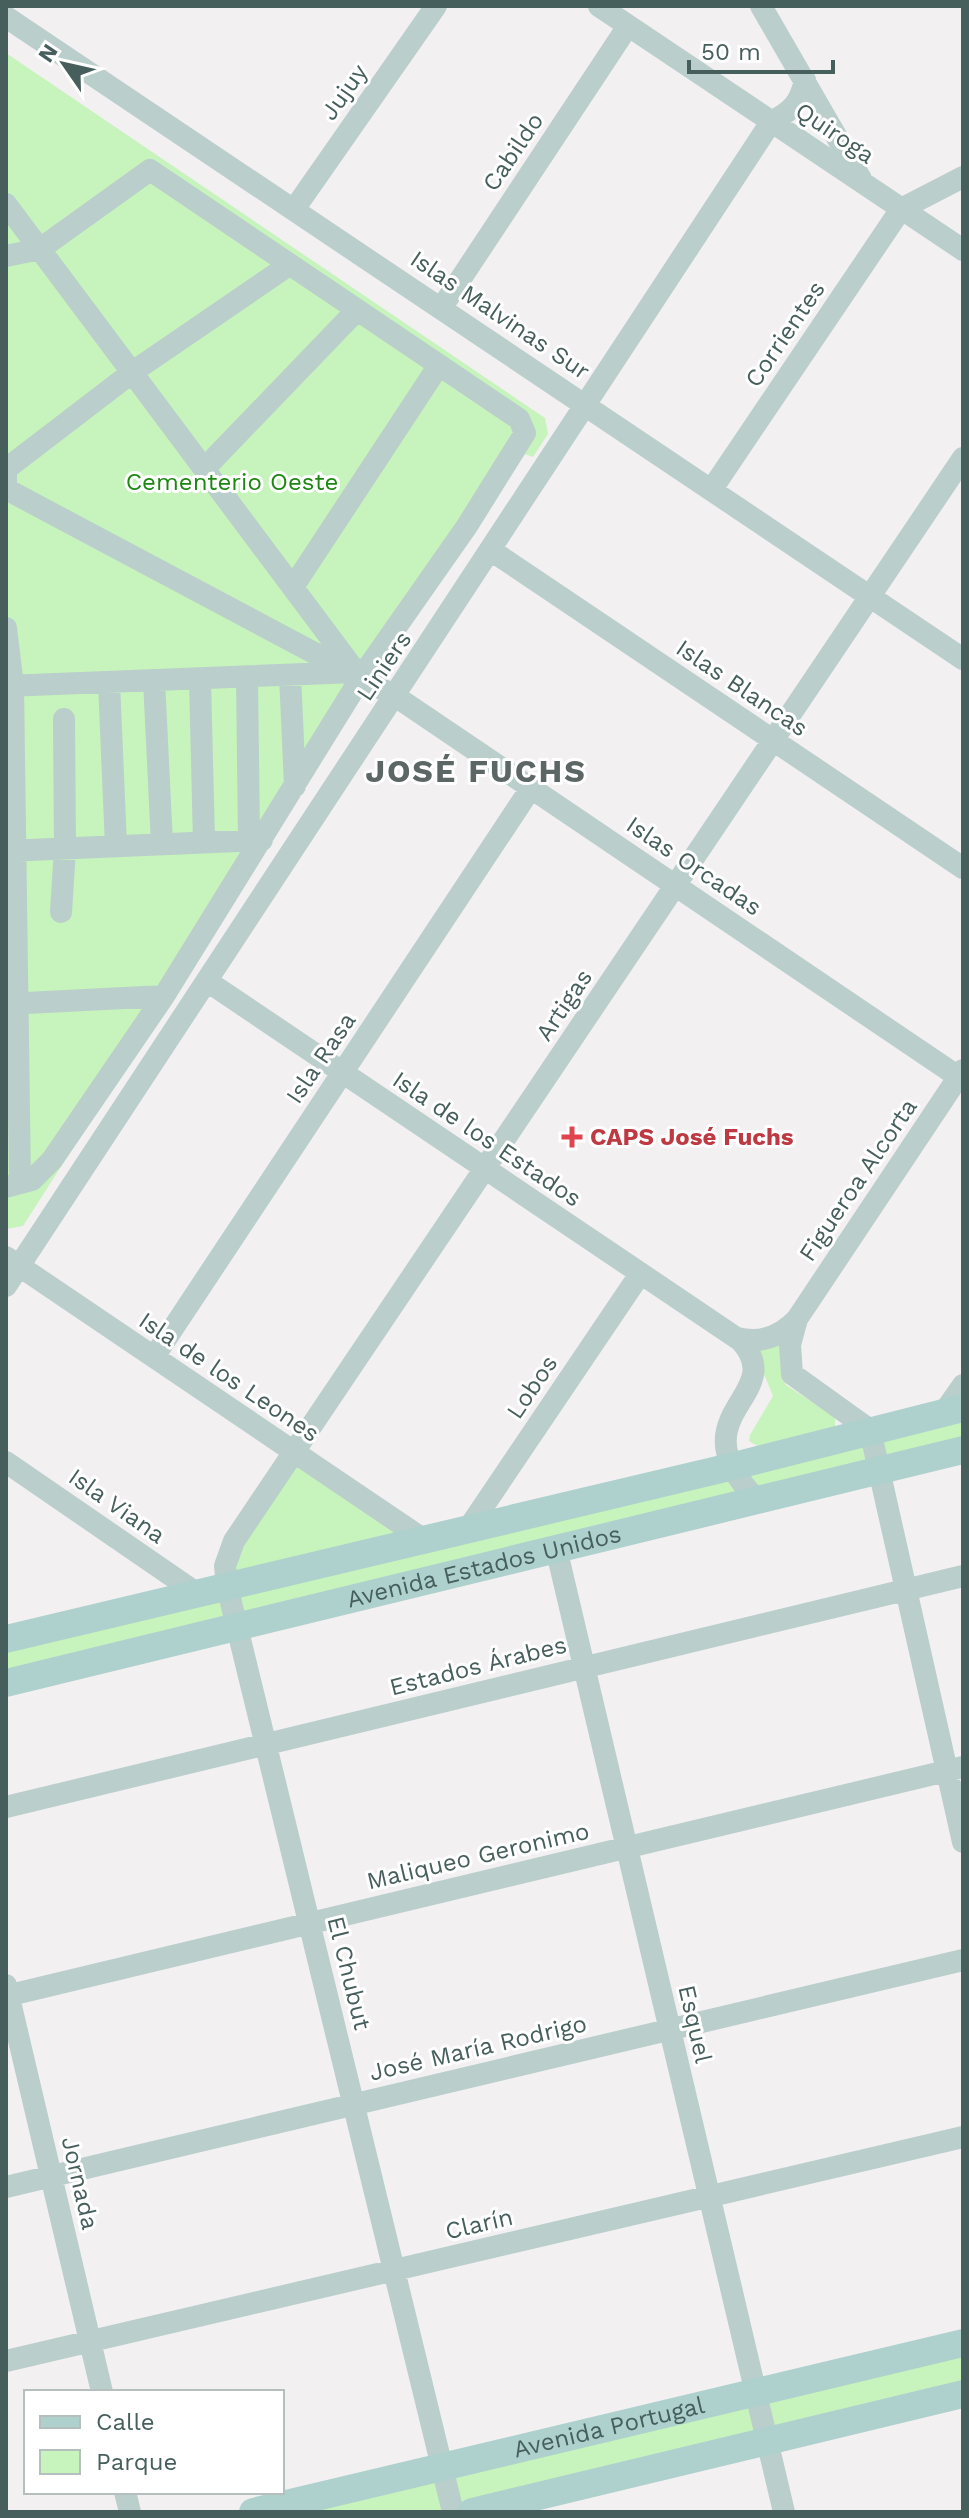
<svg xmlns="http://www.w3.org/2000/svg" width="969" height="2518" viewBox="0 0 969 2518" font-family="'Work Sans',sans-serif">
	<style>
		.green { fill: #c7f3bc }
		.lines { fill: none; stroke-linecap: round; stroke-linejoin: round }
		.minor { stroke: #bacecb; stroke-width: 22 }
		.major { stroke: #aed1cd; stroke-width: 28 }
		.health-dot { fill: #e0444e; stroke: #fff; stroke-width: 3 }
		.labels { text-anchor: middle; stroke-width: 6; stroke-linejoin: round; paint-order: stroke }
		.street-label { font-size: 24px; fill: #465f5c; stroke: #fff }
		.park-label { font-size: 24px; fill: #1c8711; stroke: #fff }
		.health-label { font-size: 24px; font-weight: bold; fill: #be3a42; stroke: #fff; text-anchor: start }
		.district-label { font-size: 32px; font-weight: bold; letter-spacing: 2px; fill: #5c6665; stroke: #fff }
	</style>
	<rect width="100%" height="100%" fill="#f3f0f2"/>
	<path class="green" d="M6,53l539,365 3,16 -15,23 -8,-3 -147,218 -355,554 -17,3z
		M787,1340l-6,29 5,16 49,32v12l-76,18 -10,-6 1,-6 23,-39 -20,-48z
		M963,1408v42l-957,233v-44l221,-53 7,-45 61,-86 125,84z
		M963,2343v51l-491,118h-219z"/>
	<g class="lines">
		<path class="minor" d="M599,6l364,244
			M761,6l100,173
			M6,17l957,642
			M6,204l347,464
			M295,208l141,-202
			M6,256l34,-7 110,-79 369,249 6,14 -58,93 -105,150 -198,320 -112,164 -20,20 -26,7
			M442,307l186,-281
			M205,468l151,-157
			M6,469l128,-98 155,-106
			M6,471v18l389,207 568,384
			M712,489l189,-280 62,-32
			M492,551l471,317
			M293,587l146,-222
			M6,628l7,58 7,497
			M290,675l5,111
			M247,677l2,163
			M200,679l4,163
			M154,680l8,164
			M109,682l7,164
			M6,686l349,-14
			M6,851l256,-11
			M61,912l4,-64 -1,-129
			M207,981l534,360c49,56 -67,72 15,158
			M6,1004l158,-8
			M6,1257l417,282
			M6,1286l765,-1164c21,-11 29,-19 34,-42
			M797,1319l-7,26 2,29 78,56 93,412
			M737,1338c24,6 44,-2 60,-19l166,-249
			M154,1357l377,-569
			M944,1412l19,-27
			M6,1462l192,132
			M468,1529l172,-255
			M556,1548l228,964
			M6,1807l957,-231
			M6,1985l96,407
			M6,1996l957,-229
			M6,2187l957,-227
			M6,2361l957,-224
			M125,2492l5,20
			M453,2512l-226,-926 -2,-20 9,-25 729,-1083"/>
		<g class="major">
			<path d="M6,1639l724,-172 233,-59"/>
			<path id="s1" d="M6,1683l957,-233"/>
			<path id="s2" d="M253,2512l710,-169"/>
			<path d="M472,2512l491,-118"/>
		</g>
	</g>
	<path class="health-dot" d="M568 1125h8v8h8v8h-8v8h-8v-8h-8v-8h8z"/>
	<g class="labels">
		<g class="street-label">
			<text transform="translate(344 92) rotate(-55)" y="8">Jujuy</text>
			<text transform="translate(835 133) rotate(34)" y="8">Quiroga</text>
			<text transform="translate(513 152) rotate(-56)" y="8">Cabildo</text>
			<text transform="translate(500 315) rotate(34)" y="8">Islas Malvinas Sur</text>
			<text transform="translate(785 334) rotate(-56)" y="8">Corrientes</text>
			<text transform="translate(384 666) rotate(-56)" y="8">Liniers</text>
			<text transform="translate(742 688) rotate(34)" y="8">Islas Blancas</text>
			<text transform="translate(694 866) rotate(34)" y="8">Islas Orcadas</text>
			<text transform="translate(564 1005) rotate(-56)" y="8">Artigas</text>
			<text transform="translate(321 1058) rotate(-56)" y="8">Isla Rasa</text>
			<text transform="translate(487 1139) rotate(34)" y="8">Isla de los Estados</text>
			<text transform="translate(858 1180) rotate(-56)" y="8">Figueroa Alcorta</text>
			<text transform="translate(229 1377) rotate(34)" y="8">Isla de los Leones</text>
			<text transform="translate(532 1387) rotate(-56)" y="8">Lobos</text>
			<text transform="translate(117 1506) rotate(35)" y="8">Isla Viana</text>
			<text dy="8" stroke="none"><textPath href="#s1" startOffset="492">Avenida Estados Unidos</textPath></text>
			<text transform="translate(478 1666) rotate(-14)" y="8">Estados Árabes</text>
			<text transform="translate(478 1856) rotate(-13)" y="8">Maliqueo Geronimo</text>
			<text transform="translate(349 1973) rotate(76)" y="8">El Chubut</text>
			<text transform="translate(695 2024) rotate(77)" y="8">Esquel</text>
			<text transform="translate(478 2048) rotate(-13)" y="8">José María Rodrigo</text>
			<text transform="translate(80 2183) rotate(77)" y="8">Jornada</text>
			<text transform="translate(479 2224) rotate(-13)" y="8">Clarín</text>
			<text dy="8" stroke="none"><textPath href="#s2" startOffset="366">Avenida Portugal</textPath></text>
		</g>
		<g class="park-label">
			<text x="232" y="490">Cementerio Oeste</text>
		</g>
		<g class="health-label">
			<text x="590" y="1145">CAPS José Fuchs</text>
		</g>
		<g class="district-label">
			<text x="476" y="782">JOSÉ FUCHS</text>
		</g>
	</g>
	<rect width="969" height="2518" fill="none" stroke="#465f5c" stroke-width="16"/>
	<rect x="24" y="2390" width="260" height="104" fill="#ffffff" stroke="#b5bfbe" stroke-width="2"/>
	<rect x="40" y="2416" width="40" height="12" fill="#aed1cd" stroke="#b5bfbe" stroke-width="2"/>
	<text x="96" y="2430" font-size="24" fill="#465f5c">Calle</text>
	<rect x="40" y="2450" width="40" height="24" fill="#c7f3bc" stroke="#b5bfbe" stroke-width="2"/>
	<text x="96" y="2470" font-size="24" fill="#465f5c">Parque</text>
	<g transform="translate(64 64) rotate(304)" stroke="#ffffff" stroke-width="6" paint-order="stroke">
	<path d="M0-6L14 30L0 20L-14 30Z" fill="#465f5c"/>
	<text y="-12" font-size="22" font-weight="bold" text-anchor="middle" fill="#465f5c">N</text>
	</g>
	<path d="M689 60v12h144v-12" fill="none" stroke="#465f5c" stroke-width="4"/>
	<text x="701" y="60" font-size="24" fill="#465f5c" stroke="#ffffff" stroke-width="6" paint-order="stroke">50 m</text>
</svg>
